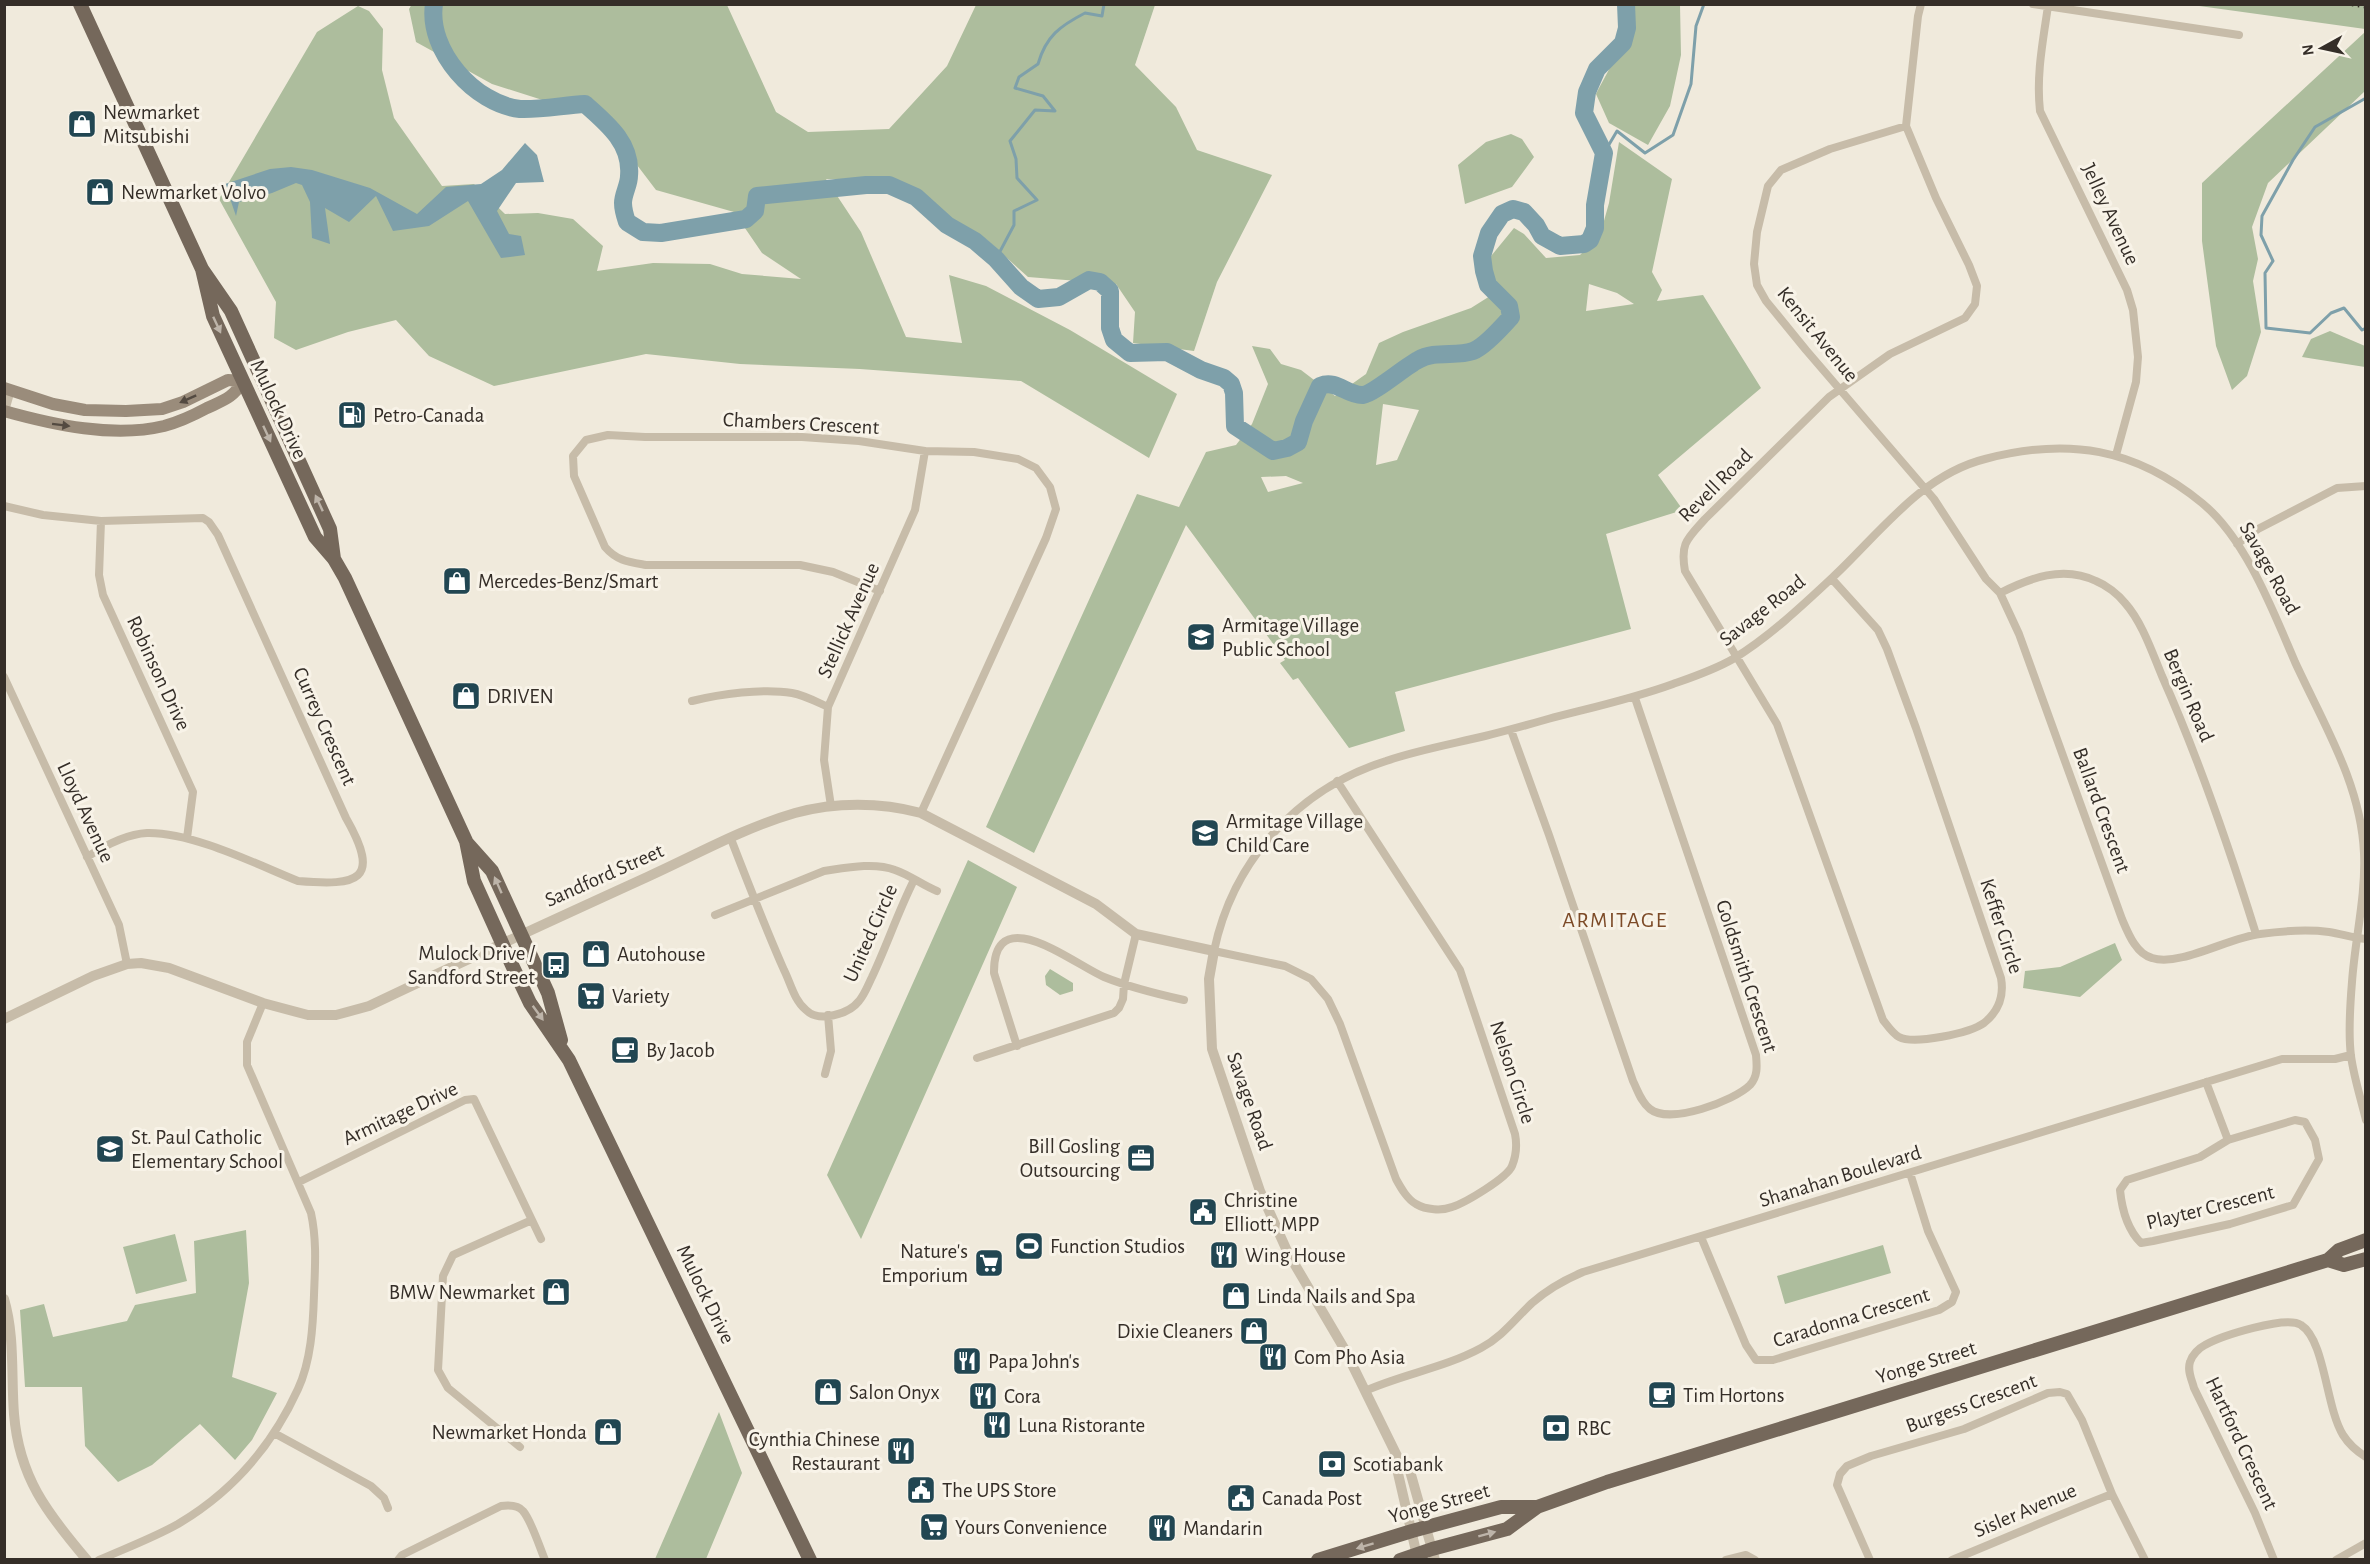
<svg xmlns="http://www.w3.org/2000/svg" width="2370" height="1564" viewBox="0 0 2370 1564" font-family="'Alegreya Sans',sans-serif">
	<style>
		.green { fill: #adbd9d; fill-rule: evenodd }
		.water { fill: #7ea0aa }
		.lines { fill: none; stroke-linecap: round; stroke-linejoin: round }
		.stream { stroke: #7ea0aa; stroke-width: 3 }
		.river { stroke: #7ea0aa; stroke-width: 18 }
		.minor { stroke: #c7bca9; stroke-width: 8 }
		.tertiary { stroke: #c7bca9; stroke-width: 10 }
		.secondary { stroke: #9a8c7b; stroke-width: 12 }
		.primary { stroke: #75685b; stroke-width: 14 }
		.rail { stroke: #352e28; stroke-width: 3; stroke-dasharray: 1.5 4.5; stroke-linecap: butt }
		.oneway { fill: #bdb4a9 }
		.oneway2 { fill: #534a41 }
		.labels { text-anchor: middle; stroke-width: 6; stroke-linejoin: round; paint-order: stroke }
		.poi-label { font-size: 21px; fill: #352e28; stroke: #f8f3e8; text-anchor: start }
		.street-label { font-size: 21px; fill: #352e28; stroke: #f8f3e8 }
		.neighbourhood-label { font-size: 22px; letter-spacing: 1.5px; fill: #7d4b28; stroke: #f8f3e8 }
	</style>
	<rect width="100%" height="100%" fill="#f0eadc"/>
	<path class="green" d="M412,4l315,1 49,107 32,20 81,-3 58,-63 29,-61h179l-20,60 41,42 21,43 75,25 -55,107 -23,69 -61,-8 2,-31 -19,-28 -88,-7 -41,-37 -106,-60 -55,-1 35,53 45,105 56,6 -13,-68 37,11 84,44 107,64 -28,64 -128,-77 -161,-12 -120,-5 -94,-10 -152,32 -65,-30 -33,-36 -48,12 -52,18 -22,-12 2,-36 -57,-103 98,-167 41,-26 11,5 14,18 -1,41 12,48 48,68 32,-2 31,30 33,-1 35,6 30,27 -6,25 56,-8 57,1 32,10 59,5 -39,-26 -28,-41 -78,-22 -54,-71 -110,-35 -76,-42 -7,-33z
		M1630,5h50l1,50 -11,51 -22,39 -39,-22 -13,-29c15,-29 32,-55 34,-89z
		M2192,5h173v24z
		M2365,32v59l-97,92 -16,44 6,32 -5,22 8,51 -14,44 -15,14 -16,-44 -14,-105v-58z
		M1511,134l11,5 12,18 -22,30 -47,17 -7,-39 28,-23z
		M1619,142l53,37 -20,93 10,18 -5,11 46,-6 58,93 -103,87 25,35 -77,24 25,95 -236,63 10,39 -56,17 -51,-70 -5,2 -13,-17 5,-3 -99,-135 -152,328 -48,-26 151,-333 42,13 27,-55 30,-7 16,-21 16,-40 -16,-38 18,3 11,15 20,6 34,26 31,-22 13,-31 24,-11 68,-24 27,-17 -11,-30 27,-33 10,6 22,24 34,-3 20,-20 9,-32zM1589,284l28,9 17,11 -48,7zM1383,404l36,6 -22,50 -21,5zM1286,476l17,7 -35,9 -7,-15z
		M2330,331l35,15v21l-63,-10 9,-18z
		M968,860l49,27 -156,352 -34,-64z
		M2115,943l7,17 -42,37 -57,-9 2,-17 35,-4z
		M1050,969l23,14v8l-13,4 -14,-10 -1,-9z
		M246,1230l3,53 -17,94 45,16 -25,47 -17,20 -35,-36 -48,41 -34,17 -33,-36 -3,-59h-57l-5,-77 24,-6 9,33 74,-16 8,-16 61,-12 -2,-52z
		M175,1234l12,47 -51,13 -13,-47z
		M1883,1245l8,28 -106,31 -8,-28z
		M719,1412l23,61 -36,86h-51z"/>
	<path class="water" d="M525,143l12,12 7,27 -28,1 -19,28 12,23 12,2 4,19 -24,3 -33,-57 -39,25 -36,5 -17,-35 -27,26 -24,-14 5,36 -18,-6 -2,-36 -8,-17 -6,-2 -24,10 -33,9 -3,14 -11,-32 45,-15 21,-2 21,3 58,18 47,26 29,-27 35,-3 21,-14z"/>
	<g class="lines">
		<path class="stream" d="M2366,98l-51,29 -22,33 -31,56 -1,19 12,26 -8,12 1,55 44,5 21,-20 13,-5 18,22 4,-2
			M1604,153l13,-22 28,22 28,-18 18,-51 5,-58 8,-22
			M996,259l18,-34v-14l23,-11 -20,-22 -1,-19 -6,-18 25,-31 20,1 -12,-15 -28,-8 4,-11 19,-13c8,-28 22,-38 47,-51l17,3 2,-12"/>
		<path class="river" d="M434,4c-7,47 41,100 86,105 20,1 45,-4 65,-5 23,20 47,40 44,72 0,9 -6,18 -6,27 0,6 2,13 4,19l16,10 18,1 85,-14 9,-8 2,-15 109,-11h23l27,12 31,28 28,16 21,18 25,28 17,12 21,-2 30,-17 11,2 10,9v37l4,12 16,13 37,-1 34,18 23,8 7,6 3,9 1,33 38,25 14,-3 11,-6 6,-21 16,-35c17,-7 27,10 43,9 10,-1 43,-29 55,-35 17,-10 38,-3 55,-9 11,-4 30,-25 38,-34l-2,-11 -21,-21 -4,-14 -2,-15 7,-23 13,-19 11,-5 11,3 12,13 6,11 18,10 24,-2 6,-4 5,-12v-23l9,-52 -20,-40 3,-21 10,-23 26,-26 4,-15 -1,-24"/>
		<path class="minor" d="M2033,4l206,31
			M2048,6c-5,35 -12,69 -8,105l87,179 6,20 5,47 -2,25 -20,73
			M1906,126l-76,23 -49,21 -13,16 -11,46 -3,32 3,21 9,16 40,49 128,149 52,80 14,14 19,41 103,285c6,14 14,35 30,39 28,9 78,-21 108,-24 22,-3 46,-5 69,-2 13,2 24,6 37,7
			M5,411l6,-21
			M4,506l39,9 58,6 102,-3 6,4 9,13 128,283c36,63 12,68 -48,63 -42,-17 -106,-49 -151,-48 -20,1 -43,13 -60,24
			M101,521l-2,54 4,20 90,197 -6,46
			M2237,544l21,-15 79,-41 29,-2
			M1832,579l46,51 9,19 29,79 85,250c3,17 -2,33 -17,45 -14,10 -70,22 -85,14 -6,-3 -12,-12 -16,-17l-106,-296 -92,-153c-5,-28 2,-32 20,-52l124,-122 61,-43 75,-36 10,-14 2,-18 -8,-21 -33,-67 -30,-72 12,-110 3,-12
			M880,591l-47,-19 -33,-7h-154c-17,-3 -29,-4 -41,-18l-31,-71 -1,-20 13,-16 22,-5 37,2h157l57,4 66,10 49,1 44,7 18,9 14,19 6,22 -10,29 -125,275
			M2000,593c30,-15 63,-28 96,-12 10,4 22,13 29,22 17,19 27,49 37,73 37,83 67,171 94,258
			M4,677l115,248 8,39
			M692,701c28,-7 71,-13 100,-8 12,2 25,9 36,14
			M1511,730l38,105 84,246c5,10 8,21 17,28 20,16 84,-8 100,-24 8,-9 7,-19 6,-30l-121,-357
			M1337,781l123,189 55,164c2,10 1,22 -3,32 -5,12 -47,37 -60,41 -10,4 -26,3 -36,-3 -9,-5 -15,-16 -20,-25l-56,-155 -12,-25 -17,-20 -26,-13 -71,-15c19,-91 84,-162 172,-190 32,-11 66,-17 99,-25 21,-5 42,-11 63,-17 42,-11 84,-20 125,-35 20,-7 41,-14 60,-25 36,-22 69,-53 100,-82 46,-43 88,-102 152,-118 83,-22 150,-11 217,44 44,36 71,108 93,159 28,61 66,122 69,191 2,43 -9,86 -12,129 -2,24 -4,51 -1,74 3,22 10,43 15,64
			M831,806l-7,-46 4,-53 87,-197 10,-59
			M731,839c17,44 34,88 53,131 7,14 10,30 22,40 13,13 43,4 53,-9 6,-7 9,-16 13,-24 15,-32 26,-65 42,-97
			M715,915l109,-44c21,-3 50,-9 71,-1 15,5 27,15 42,21
			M1017,1046l-23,-73c-1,-75 81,-8 110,4 25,10 53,17 80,23
			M977,1058l137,-45 5,-5 4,-9 1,-15 12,-50
			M825,1074l6,-23 -3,-36
			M2206,1082l22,58
			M2295,1120l10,2 10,18 4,19 -26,46 -63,19 -77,17 -12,2c-14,-14 -19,-33 -21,-53l7,-10 73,-23 28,-17z
			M299,1182l166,-82 9,-1 67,140
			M1701,1237l45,108 10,15h17l166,-50 13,-8 4,-10 -28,-61 -18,-58
			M1365,1391c38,-17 79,-23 116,-43 21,-11 34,-29 51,-45 16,-14 32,-23 51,-31l699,-213h53l16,-4
			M274,1433l97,53 13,12 4,10
			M520,1447l-72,-59 -10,-18 5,-94 10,-21 79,-35
			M99,1560c27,-12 54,-22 79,-36 54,-32 94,-78 120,-135 13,-28 15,-63 16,-94 1,-28 3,-54 -3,-82l-64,-148v-23l16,-39
			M398,1560l4,-5 99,-49c8,-1 17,-1 22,5 8,9 17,37 22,49
			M1726,1560l20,-5 9,5
			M1870,1560l-33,-75 3,-11 7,-8 24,-10 93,-27 84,-36 12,-1 7,2 15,26 30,74 33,66
			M1952,1560c54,-22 106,-45 160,-66
			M2274,1560l-19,-47 -61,-125c-2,-8 -7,-17 -4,-26 2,-7 9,-14 15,-17 16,-9 81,-30 96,-20 24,15 25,83 42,110 5,8 15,17 23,22
			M2336,1560l30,-17"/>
		<path class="tertiary" d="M4,1019l89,-43 34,-12 14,-1 28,5 94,35 45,12h28l33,-9c92,-44 184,-86 276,-128 49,-22 98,-50 150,-65 40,-11 85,-11 126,0l175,91 40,30 78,17 -5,28 3,70 48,142 28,62 57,97 53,108 10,6 27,96
			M4,1299c11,37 7,77 10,115 5,63 33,99 73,146
			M1398,1458l-1,11 21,91"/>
		<path class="secondary" d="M4,388l49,16 32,6 41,1 36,-2 21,-7 45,-22 15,1c-10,17 -19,19 -36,27 -13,7 -28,14 -43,18 -50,12 -110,-1 -160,-15"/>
		<path class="primary" d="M80,4l122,265 29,42 99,218 4,30
			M202,269l11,47 102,221 19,22 11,19 121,263 8,40 38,84 18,38 39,57 241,500
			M467,843l25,28 56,122 13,47
			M2328,1260l16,5 22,-6
			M1318,1560l94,-29 89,-24h36
			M1400,1560l32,-11 75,-20 30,-22 70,-25 721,-222 11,-10 27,-10"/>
		<path class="rail" d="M2346,4l20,3"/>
	</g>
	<defs><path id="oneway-solid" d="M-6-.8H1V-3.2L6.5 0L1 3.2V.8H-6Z" transform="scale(1.5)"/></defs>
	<g class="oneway">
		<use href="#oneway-solid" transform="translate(217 325) rotate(65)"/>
		<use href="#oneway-solid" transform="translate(267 434) rotate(65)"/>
		<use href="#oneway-solid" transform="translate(319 503) rotate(-115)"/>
		<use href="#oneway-solid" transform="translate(498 885) rotate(-114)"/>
		<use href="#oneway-solid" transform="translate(538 1013) rotate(54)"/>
		<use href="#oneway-solid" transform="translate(1487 1534) rotate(-15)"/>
		<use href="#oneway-solid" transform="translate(1365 1546) rotate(163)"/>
	</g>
	<g class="oneway2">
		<use href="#oneway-solid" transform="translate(188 399) rotate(156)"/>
		<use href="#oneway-solid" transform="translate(61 425) rotate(7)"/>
	</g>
	<defs>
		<g id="shop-square" transform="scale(1.5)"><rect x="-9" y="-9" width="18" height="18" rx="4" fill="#214652" stroke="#f8f3e8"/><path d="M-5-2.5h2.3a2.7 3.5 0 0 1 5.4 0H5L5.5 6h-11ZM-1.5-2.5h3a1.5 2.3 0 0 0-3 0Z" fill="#fff"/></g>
		<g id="fuel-square" transform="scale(1.5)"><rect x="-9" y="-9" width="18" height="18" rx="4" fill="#214652" stroke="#f8f3e8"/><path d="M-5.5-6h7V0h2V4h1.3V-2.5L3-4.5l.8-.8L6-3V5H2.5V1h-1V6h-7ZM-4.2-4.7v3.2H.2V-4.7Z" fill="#fff"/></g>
		<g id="school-square" transform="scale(1.5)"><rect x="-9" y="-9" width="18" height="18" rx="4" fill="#214652" stroke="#f8f3e8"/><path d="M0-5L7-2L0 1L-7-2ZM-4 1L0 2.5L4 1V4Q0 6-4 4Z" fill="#fff"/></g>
		<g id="bus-square" transform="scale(1.5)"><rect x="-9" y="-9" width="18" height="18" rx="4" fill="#214652" stroke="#f8f3e8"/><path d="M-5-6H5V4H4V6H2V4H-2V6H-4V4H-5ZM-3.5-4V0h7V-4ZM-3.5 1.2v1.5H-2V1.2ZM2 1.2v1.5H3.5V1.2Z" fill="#fff"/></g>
		<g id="supermarket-square" transform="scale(1.5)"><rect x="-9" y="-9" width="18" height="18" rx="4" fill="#214652" stroke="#f8f3e8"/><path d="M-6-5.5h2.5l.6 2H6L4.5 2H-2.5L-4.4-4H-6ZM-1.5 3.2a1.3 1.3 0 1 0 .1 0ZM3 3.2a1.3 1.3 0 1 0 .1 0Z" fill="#fff"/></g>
		<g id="cafe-square" transform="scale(1.5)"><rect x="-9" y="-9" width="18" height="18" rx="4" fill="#214652" stroke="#f8f3e8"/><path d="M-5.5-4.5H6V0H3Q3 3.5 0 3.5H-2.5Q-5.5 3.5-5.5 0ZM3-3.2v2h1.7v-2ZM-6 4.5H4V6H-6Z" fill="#fff"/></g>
		<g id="office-square" transform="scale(1.5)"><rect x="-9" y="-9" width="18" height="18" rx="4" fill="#214652" stroke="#f8f3e8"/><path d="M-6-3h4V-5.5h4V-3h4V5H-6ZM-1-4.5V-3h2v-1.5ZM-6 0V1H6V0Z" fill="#fff"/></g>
		<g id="civic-square" transform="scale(1.5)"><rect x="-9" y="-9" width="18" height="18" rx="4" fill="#214652" stroke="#f8f3e8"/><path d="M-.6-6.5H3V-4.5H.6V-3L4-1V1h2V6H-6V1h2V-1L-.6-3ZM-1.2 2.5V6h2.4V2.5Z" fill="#fff"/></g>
		<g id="stadium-square" transform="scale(1.5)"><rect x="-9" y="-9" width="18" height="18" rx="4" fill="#214652" stroke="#f8f3e8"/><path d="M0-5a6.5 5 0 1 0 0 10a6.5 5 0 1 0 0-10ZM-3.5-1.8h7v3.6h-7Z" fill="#fff"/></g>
		<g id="restaurant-square" transform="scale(1.5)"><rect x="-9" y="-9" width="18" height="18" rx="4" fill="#214652" stroke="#f8f3e8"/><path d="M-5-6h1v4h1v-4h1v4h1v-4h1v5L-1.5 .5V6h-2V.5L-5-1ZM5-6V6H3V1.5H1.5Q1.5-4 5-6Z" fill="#fff"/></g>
		<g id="bank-square" transform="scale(1.5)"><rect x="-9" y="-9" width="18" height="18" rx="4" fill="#214652" stroke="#f8f3e8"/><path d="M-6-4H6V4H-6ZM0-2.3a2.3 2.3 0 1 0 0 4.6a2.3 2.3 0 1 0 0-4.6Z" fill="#fff"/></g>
	</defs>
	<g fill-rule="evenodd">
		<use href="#shop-square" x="82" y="124"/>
		<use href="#shop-square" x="100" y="192"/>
		<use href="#fuel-square" x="352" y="415"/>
		<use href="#shop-square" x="457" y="581"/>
		<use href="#school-square" x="1201" y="637"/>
		<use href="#shop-square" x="466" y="696"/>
		<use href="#school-square" x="1205" y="833"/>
		<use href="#shop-square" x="596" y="954"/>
		<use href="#bus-square" x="556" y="965"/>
		<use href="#supermarket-square" x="591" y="996"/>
		<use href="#cafe-square" x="625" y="1050"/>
		<use href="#school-square" x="110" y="1149"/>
		<use href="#office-square" x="1141" y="1158"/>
		<use href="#civic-square" x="1203" y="1212"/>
		<use href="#stadium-square" x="1029" y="1246"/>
		<use href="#restaurant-square" x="1224" y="1255"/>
		<use href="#supermarket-square" x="989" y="1263"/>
		<use href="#shop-square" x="556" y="1292"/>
		<use href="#shop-square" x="1236" y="1296"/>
		<use href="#shop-square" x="1254" y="1331"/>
		<use href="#restaurant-square" x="1273" y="1357"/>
		<use href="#restaurant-square" x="967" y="1361"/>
		<use href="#shop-square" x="828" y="1392"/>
		<use href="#cafe-square" x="1662" y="1395"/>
		<use href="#restaurant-square" x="983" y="1396"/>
		<use href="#restaurant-square" x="997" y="1425"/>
		<use href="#bank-square" x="1556" y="1428"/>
		<use href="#shop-square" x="608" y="1432"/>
		<use href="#restaurant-square" x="901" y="1451"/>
		<use href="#bank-square" x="1332" y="1464"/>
		<use href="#civic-square" x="921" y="1490"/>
		<use href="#civic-square" x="1241" y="1498"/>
		<use href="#supermarket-square" x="934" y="1527"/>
		<use href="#restaurant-square" x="1162" y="1528"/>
	</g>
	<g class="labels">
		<g class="poi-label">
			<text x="103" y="119">Newmarket<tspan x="103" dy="24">Mitsubishi</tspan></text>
			<text x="121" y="199">Newmarket Volvo</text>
			<text x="373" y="422">Petro-Canada</text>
			<text x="478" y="588">Mercedes-Benz/Smart</text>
			<text x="1222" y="632">Armitage Village<tspan x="1222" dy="24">Public School</tspan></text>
			<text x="487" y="703">DRIVEN</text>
			<text x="1226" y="828">Armitage Village<tspan x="1226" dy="24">Child Care</tspan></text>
			<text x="535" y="960" text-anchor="end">Mulock Drive /<tspan x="535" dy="24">Sandford Street</tspan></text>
			<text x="617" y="961">Autohouse</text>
			<text x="612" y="1003">Variety</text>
			<text x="646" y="1057">By Jacob</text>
			<text x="131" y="1144">St. Paul Catholic<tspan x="131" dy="24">Elementary School</tspan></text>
			<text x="1120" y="1153" text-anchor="end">Bill Gosling<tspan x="1120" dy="24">Outsourcing</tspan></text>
			<text x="1224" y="1207">Christine<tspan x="1224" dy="24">Elliott, MPP</tspan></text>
			<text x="1050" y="1253">Function Studios</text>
			<text x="968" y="1258" text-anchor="end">Nature's<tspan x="968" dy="24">Emporium</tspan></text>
			<text x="1245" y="1262">Wing House</text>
			<text x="535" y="1299" text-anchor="end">BMW Newmarket</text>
			<text x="1257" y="1303">Linda Nails and Spa</text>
			<text x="1233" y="1338" text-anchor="end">Dixie Cleaners</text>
			<text x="1294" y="1364">Com Pho Asia</text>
			<text x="988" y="1368">Papa John's</text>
			<text x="849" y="1399">Salon Onyx</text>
			<text x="1683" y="1402">Tim Hortons</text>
			<text x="1004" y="1403">Cora</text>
			<text x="1018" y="1432">Luna Ristorante</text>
			<text x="1577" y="1435">RBC</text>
			<text x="587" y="1439" text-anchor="end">Newmarket Honda</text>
			<text x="880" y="1446" text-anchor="end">Cynthia Chinese<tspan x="880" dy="24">Restaurant</tspan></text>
			<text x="1353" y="1471">Scotiabank</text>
			<text x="942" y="1497">The UPS Store</text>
			<text x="1262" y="1505">Canada Post</text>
			<text x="955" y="1534">Yours Convenience</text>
			<text x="1183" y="1535">Mandarin</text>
		</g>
		<g class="street-label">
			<text transform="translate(2111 214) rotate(65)" y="7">Jelley Avenue</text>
			<text transform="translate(1818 334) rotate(51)" y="7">Kensit Avenue</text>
			<text transform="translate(279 409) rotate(65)" y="7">Mulock Drive</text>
			<text transform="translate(801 423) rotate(3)" y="7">Chambers Crescent</text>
			<text transform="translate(1715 485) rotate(-45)" y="7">Revell Road</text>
			<text transform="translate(2270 568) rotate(61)" y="7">Savage Road</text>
			<text transform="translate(1762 610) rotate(-38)" y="7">Savage Road</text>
			<text transform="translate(848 620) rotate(-66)" y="7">Stellick Avenue</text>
			<text transform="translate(159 673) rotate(65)" y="7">Robinson Drive</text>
			<text transform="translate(2189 695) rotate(67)" y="7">Bergin Road</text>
			<text transform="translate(325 726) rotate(66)" y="7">Currey Crescent</text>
			<text transform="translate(2102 810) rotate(70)" y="7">Ballard Crescent</text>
			<text transform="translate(86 812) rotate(65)" y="7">Lloyd Avenue</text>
			<text transform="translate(604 875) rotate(-24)" y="7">Sandford Street</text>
			<text transform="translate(2002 926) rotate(72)" y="7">Keffer Circle</text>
			<text transform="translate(870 933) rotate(-66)" y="7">United Circle</text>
			<text transform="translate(1747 976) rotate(72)" y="7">Goldsmith Crescent</text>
			<text transform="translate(1513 1072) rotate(72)" y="7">Nelson Circle</text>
			<text transform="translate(1250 1101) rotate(71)" y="7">Savage Road</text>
			<text transform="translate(400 1113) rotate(-25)" y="7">Armitage Drive</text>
			<text transform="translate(1840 1176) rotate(-17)" y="7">Shanahan Boulevard</text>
			<text transform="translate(2210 1207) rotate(-14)" y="7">Playter Crescent</text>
			<text transform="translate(706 1294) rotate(64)" y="7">Mulock Drive</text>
			<text transform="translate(1851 1317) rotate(-17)" y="7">Caradonna Crescent</text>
			<text transform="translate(1926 1362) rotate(-17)" y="7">Yonge Street</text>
			<text transform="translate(1971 1403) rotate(-20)" y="7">Burgess Crescent</text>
			<text transform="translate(2242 1443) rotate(65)" y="7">Hartford Crescent</text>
			<text transform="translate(1439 1503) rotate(-15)" y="7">Yonge Street</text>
			<text transform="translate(2025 1510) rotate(-23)" y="7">Sisler Avenue</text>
		</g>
		<g class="neighbourhood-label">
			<text x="1615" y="927">ARMITAGE</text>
		</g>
	</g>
	<rect width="2370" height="1564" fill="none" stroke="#352e28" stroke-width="12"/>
	<g transform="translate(2322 48) rotate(262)" stroke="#f8f3e8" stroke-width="4.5" paint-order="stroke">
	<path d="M0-4.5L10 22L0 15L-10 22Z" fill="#352e28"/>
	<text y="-9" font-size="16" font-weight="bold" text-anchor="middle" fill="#352e28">N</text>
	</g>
</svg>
